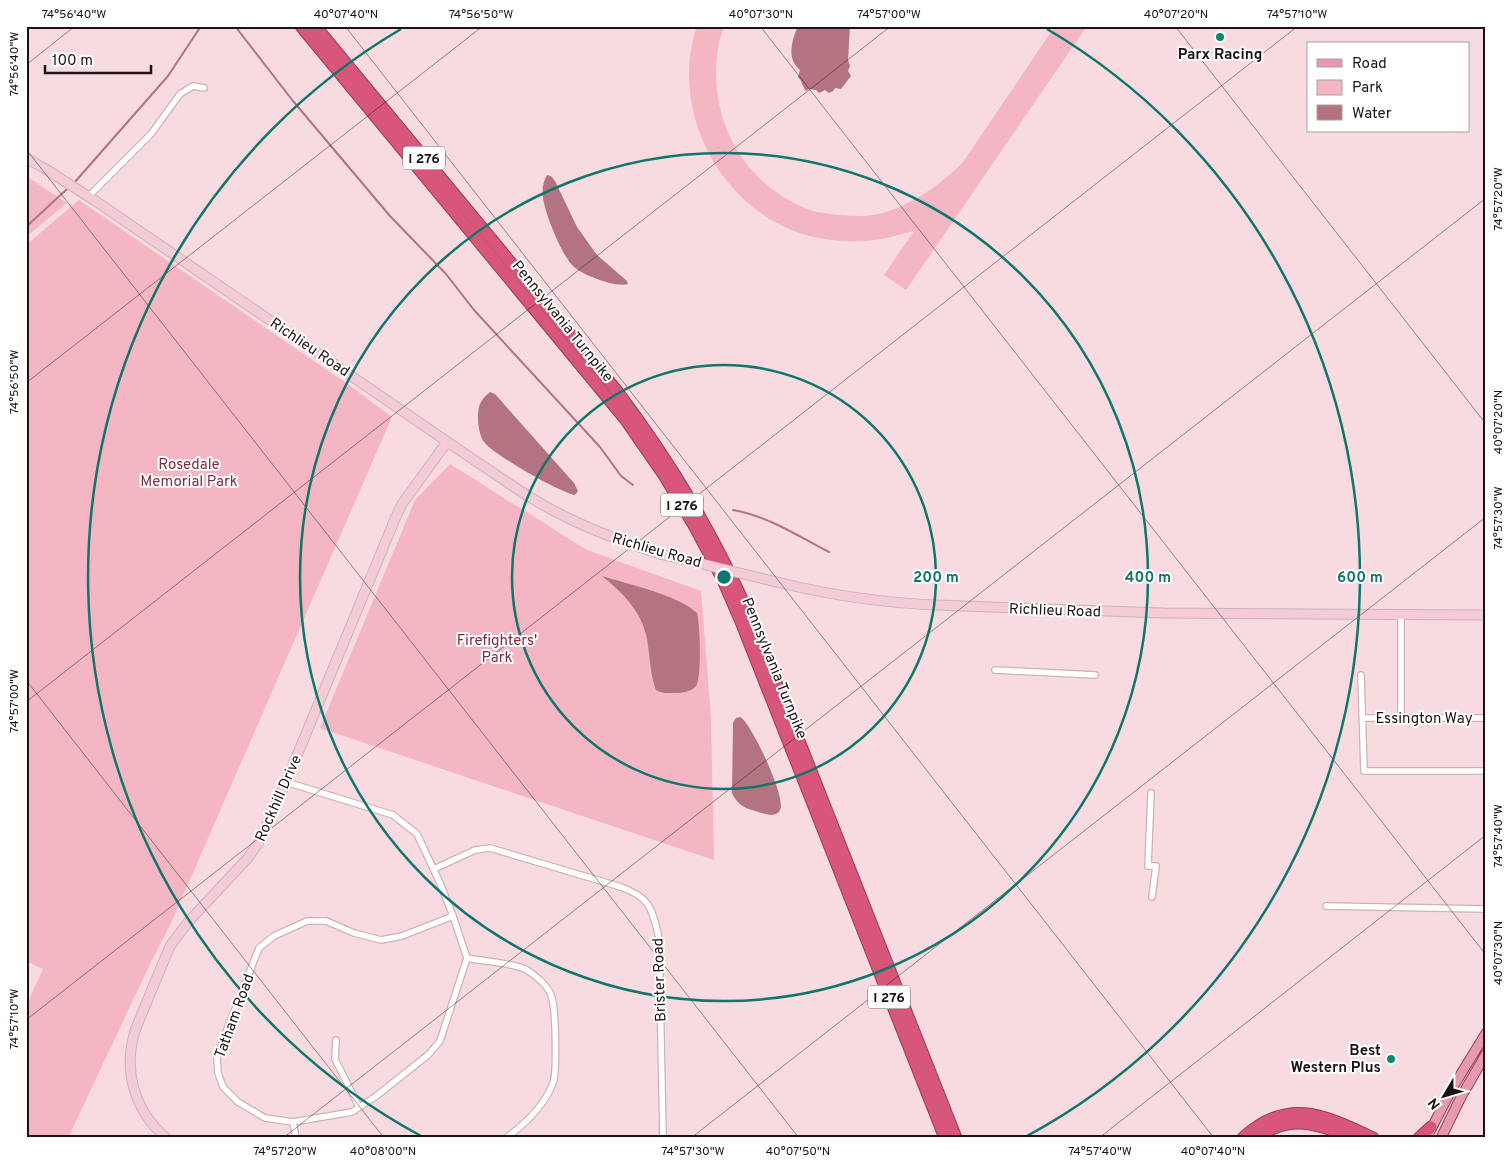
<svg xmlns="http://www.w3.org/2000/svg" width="1512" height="1164" viewBox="0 0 1512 1164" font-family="Overpass,sans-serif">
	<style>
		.green { fill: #f4b6c2 }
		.water { fill: #b37380 }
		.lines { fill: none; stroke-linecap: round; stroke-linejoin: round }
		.stream { stroke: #b37380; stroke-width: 2 }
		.street-casing { stroke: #cdb3b7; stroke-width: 8 }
		.secondary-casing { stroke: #cdb3b7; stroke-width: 11 }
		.primary-casing { stroke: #963f56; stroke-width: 11 }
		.highway-casing { stroke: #963f56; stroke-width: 13 }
		.street { stroke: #fff; stroke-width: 5.5 }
		.secondary { stroke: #f3ccd7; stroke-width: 9 }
		.primary { stroke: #e79aaf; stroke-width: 9 }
		.highway { stroke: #d75679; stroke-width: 11 }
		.secondary-bridge-casing { stroke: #cdb3b7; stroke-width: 11; stroke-linecap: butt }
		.secondary-bridge { stroke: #f3ccd7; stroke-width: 9 }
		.ticks { fill: none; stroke: #1d1315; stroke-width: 1; stroke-opacity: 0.45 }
		.ring { fill: none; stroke: #0f766e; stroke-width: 2.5 }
		.poi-dot { fill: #058a6f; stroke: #fff; stroke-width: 2 }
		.labels { text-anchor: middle; stroke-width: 4; stroke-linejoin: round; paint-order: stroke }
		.shield { fill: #fff; stroke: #615a5b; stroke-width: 1 }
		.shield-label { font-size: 14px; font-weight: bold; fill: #1d1315 }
		.poi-label { font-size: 15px; font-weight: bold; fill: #1d1315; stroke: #fff }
		.street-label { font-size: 15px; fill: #1d1315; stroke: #fff }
		.park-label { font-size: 15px; fill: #7e2e44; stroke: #fff }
		.centre { fill: #0f766e; stroke: #fff; stroke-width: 2.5 }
		.ring-label { font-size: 15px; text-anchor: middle; font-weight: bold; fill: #0f766e; stroke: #fff; stroke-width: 4; stroke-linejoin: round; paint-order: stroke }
		.neatline { fill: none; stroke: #1d1315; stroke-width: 2 }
		.ticks-label { font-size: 12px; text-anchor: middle; fill: #1d1315 }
	</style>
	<rect width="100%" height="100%" fill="#f7dbe0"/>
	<path class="green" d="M697,26h27c-2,7 -5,15 -6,22 -9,59 14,116 64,148 9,5 20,12 31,15 16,4 36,5 52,5 35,-2 75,-30 98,-54l92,-136h32l-181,264 -22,-15 30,-44c-11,2 -22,6 -33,8 -18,3 -38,3 -56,0 -96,-14 -159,-122 -128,-213z
		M26,176l41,27 -41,34z
		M79,200l270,185 43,32 -221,506 -20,39 -83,176h-42v-132l17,-37 -17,-8v-716z
		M450,464l137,86 114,41 10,128 3,141 -394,-132 95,-228z"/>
	<path class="water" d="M798,26h52l-2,34 2,6 -2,5 3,5 -10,13 -6,-1 -2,3 -4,2 -4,-3 -6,3 -3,-3 -7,-1 -3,2c-4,-5 -4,-10 -8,-14l2,-7c-14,-11 -8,-30 -2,-44z
		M547,175l4,1 4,5 22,46 20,28 30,26 1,3c-12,4 -45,-9 -54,-17 -11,-9 -30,-55 -31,-70 -1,-8 0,-15 4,-22z
		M490,392l5,2 79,89 4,8 -3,4c-16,-3 -81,-40 -91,-53 -6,-8 -8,-29 -4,-38 2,-5 6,-9 10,-12z
		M602,576c26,8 76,19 95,37 3,10 5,65 -1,73 -5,6 -14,7 -21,7 -7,0 -13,1 -19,-3 -6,-16 -6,-34 -9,-51 -5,-27 -24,-46 -45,-63z
		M740,717c11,5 47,82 40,93 -4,9 -17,3 -25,1 -11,-3 -18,-7 -23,-18l1,-70 3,-5z"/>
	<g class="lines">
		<path class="stream" d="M235,26l58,75 97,115 56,58 28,36 126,137 21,29 12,9
			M74,183l94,-107 33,-50
			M26,227l41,-38
			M733,510c35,6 65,26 96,42"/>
		<g class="street-casing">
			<path id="street" d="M88,197l63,-63 29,-40 13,-8 11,2
				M1401,614v104
				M995,670l100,5
				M1361,675l3,96h122
				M1363,718h123
				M286,782l107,33 24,19 23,49 13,33 14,42 -27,83 -12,14 -53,42 -23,15 -59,10 -28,-4 -27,-16 -15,-15 -5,-14 -1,-14 6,-19 36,-92 15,-12 33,-15h19l28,12 27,7 21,-4 51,-20
				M1151,793l-3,73h8l-4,31
				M434,869l41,-19 15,-2 131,39c30,11 31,22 38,51l4,200
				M1326,906l160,3
				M467,958c14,3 48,5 60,12 8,5 21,16 24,25 5,11 6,77 2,88 -8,22 -28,41 -47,55
				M336,1040l-1,19 24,48
				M293,1122l3,16"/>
		</g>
		<g class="secondary-casing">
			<path id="secondary" d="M26,158l18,10 53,34 380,260c29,19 57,40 89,55 30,15 62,26 94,37
				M785,584c51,12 100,19 152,21l225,8 324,2
				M166,1138c-32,-28 -44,-69 -30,-110l34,-82 19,-25 58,-62 11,-15 28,-62 109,-263 7,-15 45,-62"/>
		</g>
		<g class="primary-casing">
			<path id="primary" d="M1429,1133l24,-46 33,-54
				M1441,1138l20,-41 25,-43"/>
		</g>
		<g class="highway-casing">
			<path id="highway" d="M301,26l325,394 38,55 31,52 27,51 20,46 203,514
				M315,26l301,364c55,73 97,143 134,227l206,521
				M1243,1138c45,-42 83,-22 130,0
				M1258,1138c30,-25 62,-14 94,0
				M1419,1138l12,-11"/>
		</g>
		<use href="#street" class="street"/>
		<use href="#secondary" class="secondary"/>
		<use href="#primary" class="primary"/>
		<use href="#highway" class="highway"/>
		<g class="secondary-bridge-casing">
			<path id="secondary-bridge" d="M660,554l125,30"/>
		</g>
		<use href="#secondary-bridge" class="secondary-bridge"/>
	</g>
	<path class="ticks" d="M345,26l869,1112M760,26l726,929M1175,26l311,398M26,65l49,-39M26,149l773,989M26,383l457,-357M26,680l358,458M26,702l865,-676M26,1020l1272,-994M283,1138l1203,-940M691,1138l795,-621M1099,1138l387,-303"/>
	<g class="ring">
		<circle cx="724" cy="577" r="212"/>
		<circle cx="724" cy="577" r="424"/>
		<path d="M421 1136A636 636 0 0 1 401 29M1047 29A636 636 0 0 1 1027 1136"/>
	</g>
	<g class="poi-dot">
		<circle cx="1220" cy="37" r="5"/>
		<circle cx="1391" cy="1059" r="5"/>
	</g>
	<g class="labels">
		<g class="shield">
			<rect x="403" y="146.5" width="42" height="23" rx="4"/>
			<rect x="661" y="493.5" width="42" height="23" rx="4"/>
			<rect x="868" y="985.5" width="42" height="23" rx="4"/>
		</g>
		<g class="shield-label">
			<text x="424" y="163">I 276</text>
			<text x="682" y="510">I 276</text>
			<text x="889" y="1002">I 276</text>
		</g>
		<g class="poi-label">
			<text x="1220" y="59">Parx Racing</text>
			<text x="1381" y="1055" text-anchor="end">Best<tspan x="1381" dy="17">Western Plus</tspan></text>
		</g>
		<g class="street-label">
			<text transform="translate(563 321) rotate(51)" y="5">Pennsylvania Turnpike</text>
			<text transform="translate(310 347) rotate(34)" y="5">Richlieu Road</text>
			<text transform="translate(657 550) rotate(16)" y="5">Richlieu Road</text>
			<text transform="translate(1055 610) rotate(2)" y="5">Richlieu Road</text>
			<text transform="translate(775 668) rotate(68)" y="5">Pennsylvania Turnpike</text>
			<text x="1424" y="723">Essington Way</text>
			<text transform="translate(278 798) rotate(-66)" y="5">Rockhill Drive</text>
			<text transform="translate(659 980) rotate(-92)" y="5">Brister Road</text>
			<text transform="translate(234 1016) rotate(-70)" y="5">Tatham Road</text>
		</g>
		<g class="park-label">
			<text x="189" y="469">Rosedale<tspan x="189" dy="17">Memorial Park</tspan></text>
			<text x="497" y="645">Firefighters'<tspan x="497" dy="17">Park</tspan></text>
		</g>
	</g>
	<circle cx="724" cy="577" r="8" class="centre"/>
	<g class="ring-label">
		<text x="936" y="582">200 m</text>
		<text x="1148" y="582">400 m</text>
		<text x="1360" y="582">600 m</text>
	</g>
	<rect width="1512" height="1164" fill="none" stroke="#ffffff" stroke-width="55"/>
	<rect x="1307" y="42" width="162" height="90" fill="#ffffff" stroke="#a5a1a1"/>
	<rect x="1317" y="59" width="25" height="8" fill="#e79aaf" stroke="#a5a1a1"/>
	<text x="1352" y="68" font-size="15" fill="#1d1315">Road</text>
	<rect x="1317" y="80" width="25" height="15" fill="#f4b6c2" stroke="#a5a1a1"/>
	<text x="1352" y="92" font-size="15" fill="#1d1315">Park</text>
	<rect x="1317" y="105" width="25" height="15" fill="#b37380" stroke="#a5a1a1"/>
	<text x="1352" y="118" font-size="15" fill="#1d1315">Water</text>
	<g transform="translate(1444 1096) rotate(232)" stroke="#ffffff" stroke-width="4" paint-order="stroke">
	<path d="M0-4L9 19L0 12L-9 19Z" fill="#1d1315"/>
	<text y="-8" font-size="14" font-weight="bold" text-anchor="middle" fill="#1d1315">N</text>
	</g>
	<path d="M45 65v8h106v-8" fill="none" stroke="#1d1315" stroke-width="2.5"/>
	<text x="52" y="65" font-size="15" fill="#1d1315" stroke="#ffffff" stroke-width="4" paint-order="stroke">100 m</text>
	<rect x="28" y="28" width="1456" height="1108" class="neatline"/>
	<g class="ticks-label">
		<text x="74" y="18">74°56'40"W</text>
		<text x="346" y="18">40°07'40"N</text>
		<text x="481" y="18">74°56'50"W</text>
		<text x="761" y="18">40°07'30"N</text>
		<text x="889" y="18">74°57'00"W</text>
		<text x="1176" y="18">40°07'20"N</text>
		<text x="1297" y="18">74°57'10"W</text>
		<text transform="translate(14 64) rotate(-90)" y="4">74°56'40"W</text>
		<text transform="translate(1498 199) rotate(-90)" y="4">74°57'20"W</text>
		<text transform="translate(14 382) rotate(-90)" y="4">74°56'50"W</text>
		<text transform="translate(1498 422) rotate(-90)" y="4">40°07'20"N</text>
		<text transform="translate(1498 518) rotate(-90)" y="4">74°57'30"W</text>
		<text transform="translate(14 701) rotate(-90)" y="4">74°57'00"W</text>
		<text transform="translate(1498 836) rotate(-90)" y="4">74°57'40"W</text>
		<text transform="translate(1498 953) rotate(-90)" y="4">40°07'30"N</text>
		<text transform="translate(14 1019) rotate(-90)" y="4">74°57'10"W</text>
		<text x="285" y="1155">74°57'20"W</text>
		<text x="383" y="1155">40°08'00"N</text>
		<text x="693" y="1155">74°57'30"W</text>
		<text x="798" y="1155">40°07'50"N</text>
		<text x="1100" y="1155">74°57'40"W</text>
		<text x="1213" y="1155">40°07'40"N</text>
	</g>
</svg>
